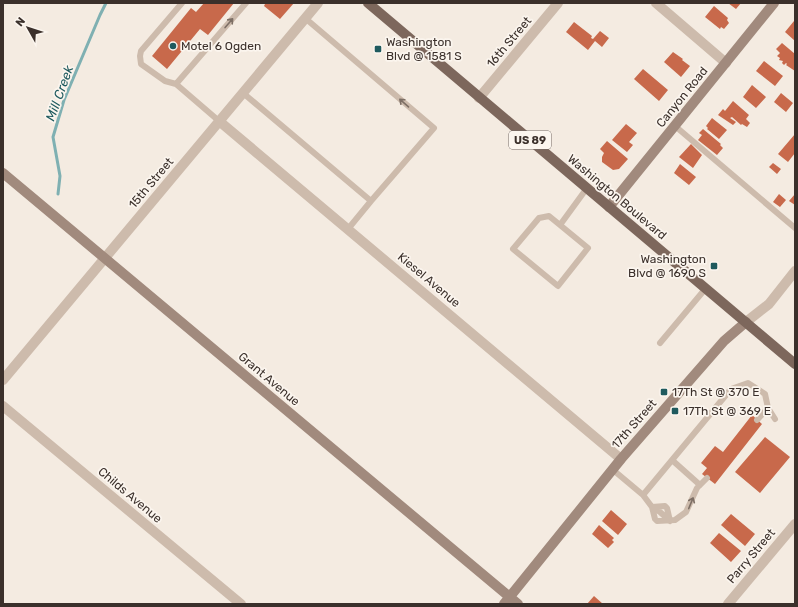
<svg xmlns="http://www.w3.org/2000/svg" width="798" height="607" viewBox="0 0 798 607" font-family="Rubik,sans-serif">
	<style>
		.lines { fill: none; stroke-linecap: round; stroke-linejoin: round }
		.stream { stroke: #7fb0b2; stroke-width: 3 }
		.building { fill: #c8694b }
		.lane { stroke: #cdbbac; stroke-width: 6 }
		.street { stroke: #cdbbac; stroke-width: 10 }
		.secondary { stroke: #a18a7d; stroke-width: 10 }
		.primary { stroke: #7d675c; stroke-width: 10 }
		.oneway { stroke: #7d6f65 }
		.poi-dot { fill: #1f5a5e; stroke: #fbf5ee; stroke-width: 1.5 }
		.labels { text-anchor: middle; stroke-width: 3.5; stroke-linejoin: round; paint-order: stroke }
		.shield { fill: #fbf5ee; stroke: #756b66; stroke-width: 1 }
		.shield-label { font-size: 11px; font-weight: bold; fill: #3b302b }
		.poi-label { font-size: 12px; fill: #3b302b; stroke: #fbf5ee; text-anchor: start }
		.street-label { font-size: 12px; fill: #3b302b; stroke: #fbf5ee }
		.water-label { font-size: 13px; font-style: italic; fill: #1f5a5e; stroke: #fbf5ee }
	</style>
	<rect width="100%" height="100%" fill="#f4ebe1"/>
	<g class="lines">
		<path class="stream" d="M58,194l2,-18 -7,-39 11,-37 36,-85 6,-12"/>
	</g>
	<path class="building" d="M204,3h30l-26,32 -8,-6 -33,40 -15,-13 39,-48 5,4z
		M264,3h30l-14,16 -16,-13 1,-2z
		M728,3h13l-5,6z
		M714,6l14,12 -1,2 2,3 -5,6 -3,-2 -1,2 -15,-12z
		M794,21l1,1v19l-10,-9z
		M574,22l18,14 -1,2 2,1 7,-8 9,7 -7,9 -7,-6 -7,9 -22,-18z
		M782,43l13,11v17l-9,-6 1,-1 -1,-1 -2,2 -2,-2 1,-2 -4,-1 1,-2 -3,-2 3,-3 -4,-4z
		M673,52l10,7 -1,1 8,6 -9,11 -17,-15z
		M764,61l19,15 -8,10 -19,-15z
		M643,69l25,21 -9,11 -25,-22z
		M752,85l14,12 -10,11 -13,-11z
		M781,93l12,10 -7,9 -12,-10z
		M733,101l16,14 -3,4 4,4 -3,4 -5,-3 -1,1 -9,-8 -2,1 6,4 -3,3 -15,-10 5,-6 2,2z
		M712,118l15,12 -8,9 -12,-10 1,-1 -2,-2z
		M626,124l11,9 -8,9 4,3 -6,7 -15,-12z
		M703,129l18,15 -1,1 3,3 -6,7 -19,-15 4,-5 -3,-2z
		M795,134v19l-7,9 -10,-8z
		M607,141l21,18 -9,10 -6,1 -11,-8v-5l2,-4 -4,-4z
		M691,144l11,11 -9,13 -14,-11z
		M773,163l8,6 -4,5 -8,-7z
		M680,164l16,13 -7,8 -15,-12z
		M779,194l7,6 -6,7 -7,-5z
		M795,194v11l-6,-4z
		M752,415l10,9 -47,60 -13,-10 5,-6 -6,-5 14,-17 8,6z
		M765,437l25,20 -30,36 -25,-21z
		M611,510l16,14 -9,11 -16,-14z
		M731,514l24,20 -10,12 -24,-21z
		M599,525l15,13 -2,2 2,2 -6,6 -16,-14z
		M719,533l22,18 -10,11 -21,-19z
		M594,596l9,8h-16z"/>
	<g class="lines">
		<path class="lane" d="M182,3l-41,48 -1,5 1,8 24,17 11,3 43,37
			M305,18l129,110 -63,73
			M176,84l70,-81
			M243,93l128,108 -23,28
			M675,126l120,102
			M560,225l28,23 -30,38 -45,-37 26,-31 10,-2 11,9 27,-37
			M660,343l46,-55
			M757,420l11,-12
			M672,460l28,25
			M612,469l31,26 88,-106 17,-6 17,11 3,14 7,11
			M643,495l9,12 3,12 2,2 18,-1 11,-8 11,-24 10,-10
			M652,507l13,-1 2,2 3,13
			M652,507l8,5 10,9"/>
		<path class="street" d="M656,3l70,60
			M479,98l79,-95
			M219,121l402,338
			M746,322l23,-18 26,-33
			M3,380l315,-377
			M3,406l238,198
			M728,604l67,-80"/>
		<path class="secondary" d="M3,173l515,431
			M609,207l165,-204
			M504,604l117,-145 103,-118 22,-19"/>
		<path class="primary" d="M368,3l427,361"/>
	</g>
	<defs><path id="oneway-shaft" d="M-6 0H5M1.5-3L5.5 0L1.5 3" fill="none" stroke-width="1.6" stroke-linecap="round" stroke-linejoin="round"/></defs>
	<g class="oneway">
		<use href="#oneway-shaft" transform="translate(229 23) rotate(-49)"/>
		<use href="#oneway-shaft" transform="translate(404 103) rotate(-139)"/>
		<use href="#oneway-shaft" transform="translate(691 503) rotate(-68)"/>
	</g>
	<g class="poi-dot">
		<circle cx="173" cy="46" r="4"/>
		<rect x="374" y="45" width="8" height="8" rx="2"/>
		<rect x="710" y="262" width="8" height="8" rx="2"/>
		<rect x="660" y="388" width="8" height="8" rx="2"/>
		<rect x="671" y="407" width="8" height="8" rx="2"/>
	</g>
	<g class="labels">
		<rect class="shield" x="509" y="131" width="42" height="18" rx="3"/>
		<g class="shield-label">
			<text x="530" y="144">US 89</text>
		</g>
		<g class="poi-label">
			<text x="386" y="46">Washington<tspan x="386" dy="14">Blvd @ 1581 S</tspan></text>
			<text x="181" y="50">Motel 6 Ogden</text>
			<text x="706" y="263" text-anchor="end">Washington<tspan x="706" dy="14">Blvd @ 1690 S</tspan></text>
			<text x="672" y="396">17Th St @ 370 E</text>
			<text x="683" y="415">17Th St @ 369 E</text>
		</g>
		<g class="street-label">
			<text transform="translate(509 42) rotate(-50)" y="4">16th Street</text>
			<text transform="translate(682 97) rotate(-51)" y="4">Canyon Road</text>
			<text transform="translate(151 183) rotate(-50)" y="4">15th Street</text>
			<text transform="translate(617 197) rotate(40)" y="4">Washington Boulevard</text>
			<text transform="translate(429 280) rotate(40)" y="4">Kiesel Avenue</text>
			<text transform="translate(269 379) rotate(40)" y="4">Grant Avenue</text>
			<text transform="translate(634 424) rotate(-49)" y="4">17th Street</text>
			<text transform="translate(130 495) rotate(40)" y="4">Childs Avenue</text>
			<text transform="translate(751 556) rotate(-50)" y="4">Parry Street</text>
		</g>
		<g class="water-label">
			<text transform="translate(59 93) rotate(-70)" y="5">Mill Creek</text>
		</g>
	</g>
	<rect width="798" height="607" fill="none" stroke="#3b302b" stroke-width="8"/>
	<g transform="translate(28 28) rotate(309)" stroke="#fbf5ee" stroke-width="3" paint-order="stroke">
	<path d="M0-3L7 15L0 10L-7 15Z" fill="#3b302b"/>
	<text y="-6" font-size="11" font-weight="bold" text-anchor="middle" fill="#3b302b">N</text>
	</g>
</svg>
